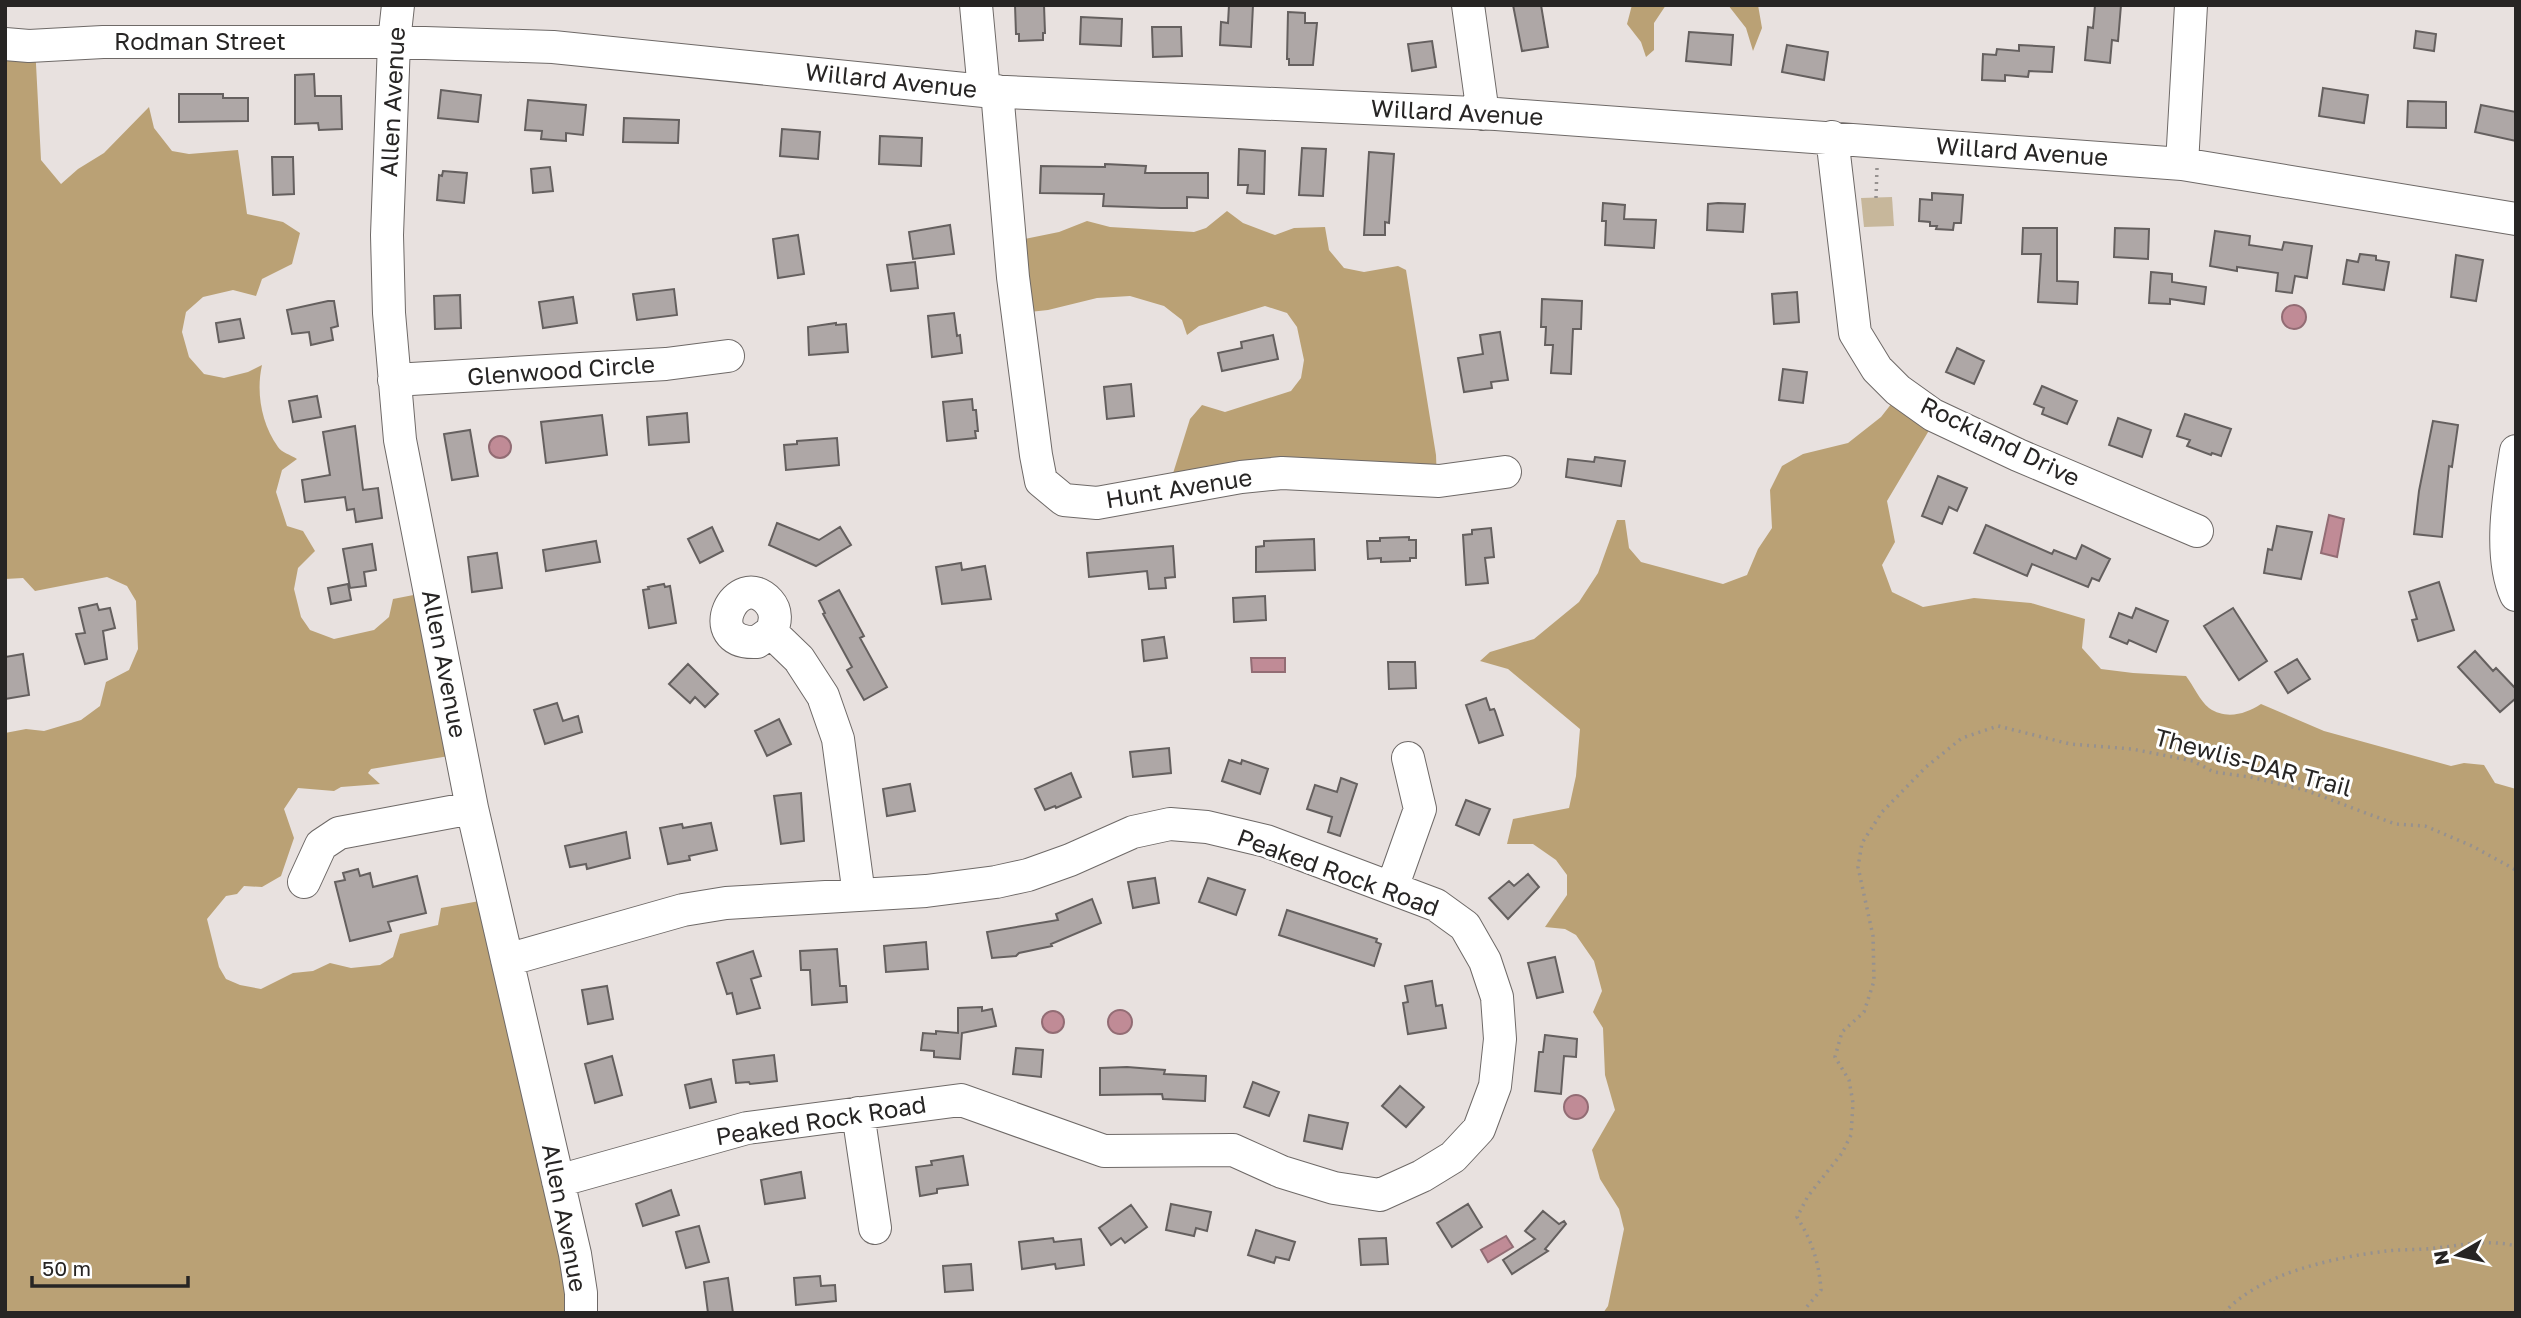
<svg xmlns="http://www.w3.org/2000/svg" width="2521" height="1318" viewBox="0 0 2521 1318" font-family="'Golos Text',sans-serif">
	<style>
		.green { fill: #c7b79b }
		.forest { fill: #baa175 }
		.water { fill: #c08b96; stroke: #926c74; stroke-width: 2 }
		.building { fill: #aea7a6; stroke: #65605f; stroke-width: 2 }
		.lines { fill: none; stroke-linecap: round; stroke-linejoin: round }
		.minor-casing { stroke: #6e6967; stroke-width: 34 }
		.path { stroke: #96918f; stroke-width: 3.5; stroke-dasharray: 2 5; stroke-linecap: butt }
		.minor { stroke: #fff; stroke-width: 32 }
		.labels { text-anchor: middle; stroke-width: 6; stroke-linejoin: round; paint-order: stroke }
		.street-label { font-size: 24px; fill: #272524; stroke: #fff }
	</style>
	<rect width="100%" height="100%" fill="#e8e1df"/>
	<path class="green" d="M1892,197l2,29 -30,1 -3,-29z"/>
	<path class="forest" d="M1632,5h34l-12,18v27l-8,7 -5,-15 -14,-18z
		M1728,5h30l4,23 -9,23 -7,-23z
		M5,44l30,1 6,115 20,24 17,-15 26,-16 45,-46 5,21 18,23 17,3 49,-4 9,64 36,8 17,11 -8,31 -30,15 -6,17 -23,-6 -30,7 -17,15 -4,20 7,25 15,17 20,4 24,-6 14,-7c-6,27 -1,58 16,82 3,5 13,8 19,12l-15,11 -6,22 11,34 16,5 12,20 -17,17 -4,21 7,28 9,13 24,9 40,-9 15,-13 4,-18 41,-8 33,162 -96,16 -3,4 12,11 -39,3 -7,4 -36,-3 -14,21 10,29 -13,38 -19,11 -18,-1 -7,8 -11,2 -19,23 12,48 7,12 14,6 21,4 32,-16 20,-2 17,-8 21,5 29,-3 13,-8 7,-23 38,-9 3,-17 55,-10 81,415h-572v-580l21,-4 18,2 37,-11 19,-14 6,-24 23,-12 9,-21 -2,-48 -9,-15 -20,-9 -72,14 -12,-13 -18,1z
		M1227,211l16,12 32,12 19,-7 31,-1 4,23 15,18 20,4 34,-6 8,4 30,185 1,26 -267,2 20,-64 12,-14 23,7 66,-21 10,-13 3,-18 -7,-33 -10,-14 -22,-7 -66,20 -12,9 -5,-15 -18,-14 -34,-10 -33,2 -49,12 -28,3 -5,-72 44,-9 28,-11 23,6 84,5 12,-4z
		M1899,394l35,28 -47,79 8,41 -13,23 10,27 31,15 51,-9 57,5 54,16 -3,29 19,21 32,4 53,3c7,9 14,25 23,32 17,12 37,6 52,-4l63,27 127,35 13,-3 20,2 11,18 21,6v524h-913l5,-7 16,-77 -5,-20 -19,-30 -8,-29 23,-40 -10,-35 -2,-47 -10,-16 9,-21 -8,-30 -18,-26 -11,-6 -20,-2 22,-32v-20l-11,-15 -23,-16h-26l6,-25 56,-11 7,-32 4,-47 -72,-60 -28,-8 10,-9 44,-13 45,-37 19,-29 19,-53h8l4,28 12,14 82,22 24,-9 11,-26 14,-21 -2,-38 12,-24 21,-12 45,-11 33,-26z"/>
	<path class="water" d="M2282 317a12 12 0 1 1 24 0a12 12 0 1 1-24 0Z
		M489 447a11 11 0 1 1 22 0a11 11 0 1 1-22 0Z
		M2329,515l15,4 -7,38 -16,-4z
		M1251,658h34v14h-33z
		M1108 1022a12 12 0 1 1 24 0a12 12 0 1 1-24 0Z
		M1042 1022a11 11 0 1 1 22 0a11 11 0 1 1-22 0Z
		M1564 1107a12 12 0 1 1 24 0a12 12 0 1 1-24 0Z
		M1506,1236l7,11 -25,15 -7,-12z"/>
	<path class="building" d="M1015,5h29l1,28h-2v7l-24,1v-7h-3z
		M1229,5h24l-2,42 -31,-2 1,-23 7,1z
		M1513,5h28l7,42 -26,4z
		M2095,5h26l-3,36 -6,-1 -2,23 -25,-3 3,-33 5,1z
		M1288,12l17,1v10h12l-4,42h-24v-6h-2z
		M1081,17l41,2 -1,27 -41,-2z
		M1152,27h29l1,29 -29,1z
		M2416,31l20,3 -2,17 -20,-3z
		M1689,32l44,3 -2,30 -45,-4z
		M1432,41l4,26 -24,4 -4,-27z
		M1787,45l41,7 -4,28 -42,-8z
		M2019,45l35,2 -2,25 -23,-1 -1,6 -23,-2v6l-23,-1 1,-26 13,1 1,-6 22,2z
		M314,74l1,22h26l1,33 -23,1 -1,-7 -23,1v-49z
		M2323,88l45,7 -4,28 -45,-7z
		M441,90l40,5 -3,27 -40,-4z
		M179,94h44v4h25v23l-69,1z
		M528,100l58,5 -3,30 -17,-2v8l-13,-1 -12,-1 1,-8 -17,-1z
		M2408,101l38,1v26l-39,-1z
		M2481,105l35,7v29l-41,-9z
		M624,118l55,2 -1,23 -55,-1z
		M782,129l38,3 -2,27 -38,-3z
		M880,136l42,2 -1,28 -42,-2z
		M1302,148l24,1 -3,47 -24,-1z
		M1239,149l26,2 -1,43 -17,-1 1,-8h-10z
		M1369,152l25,2 -5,69 -4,-1v13h-21z
		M272,157h21l1,37 -21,1z
		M1105,164l41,2 -1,7h63v25l-21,-1v11h-26l-58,-2 1,-12 -64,-1 1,-27 64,1z
		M550,167l3,24 -20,2 -2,-24z
		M443,171l24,2 -3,30 -27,-3 2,-25 3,1z
		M1932,193l31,2 -2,28h-7l-1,7 -17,-1 1,-3h-7v-4l-11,-1 1,-22 12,1z
		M1603,203l22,2 -1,14 32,1 -2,28 -49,-3 1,-24h-4z
		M1718,203l27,1 -2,28 -36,-2 1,-26z
		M950,225l4,29 -41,5 -4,-27z
		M2023,228h34v53l21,1 -1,22 -39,-2 3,-48h-19z
		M2115,228l34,1 -1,30 -34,-2z
		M2215,231l35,5 -1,9 33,5 2,-8 28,4 -5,32 -12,-2 -3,17 -16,-2 2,-18 -41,-6v4l-27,-5z
		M798,235l6,39 -26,4 -5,-39z
		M2360,254l16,2v4l13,2 -5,28 -41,-6 4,-24 11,2z
		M2456,255l27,5 -7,41 -25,-4z
		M915,262l3,26 -27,3 -4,-26z
		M2151,272l21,2v8l34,5 -2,17 -34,-5v5l-21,-1z
		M674,289l3,26 -40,5 -4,-26z
		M1797,292l2,30 -25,2 -2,-30z
		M460,295l1,33 -26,1 -1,-33z
		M573,297l4,26 -34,5 -4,-26z
		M1542,299l40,2 -1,28h-8l-2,45 -20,-1 2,-28h-8l1,-18h-5z
		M328,301h6l4,25 -7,2 2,12 -22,5 -2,-13 -17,2 -5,-24z
		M954,313l3,23 3,-1 2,18 -30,4 -4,-41z
		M240,319l4,19 -25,4 -3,-19z
		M836,323v2l10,-1 2,28 -39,3 -1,-28z
		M1500,332l8,48 -17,2 1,6 -28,4 -6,-34 25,-4 -3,-19z
		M1273,335l5,24 -56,12 -4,-18 24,-5 -1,-6z
		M1957,348l27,13 -10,23 -28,-12z
		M1783,369l24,3 -4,31 -24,-3z
		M1131,384l3,32 -27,3 -3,-32z
		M2042,386l35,15 -10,23 -25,-10 2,-6 -10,-4z
		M317,396l4,21 -28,5 -4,-21z
		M972,399l1,11h3l2,21h-3l1,7 -29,3 -4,-39z
		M687,413l2,29 -40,3 -2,-28z
		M2185,414l46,15 -10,27 -9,-3 -1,2 -24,-9 3,-6 -13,-4z
		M602,415l5,40 -61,8 -5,-41z
		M2118,418l33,12 -9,27 -33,-12z
		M2433,421l25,4 -6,42 -3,-1 -7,71 -28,-3 5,-43z
		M355,426l8,64 15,-2 4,30 -26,4 -2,-13 -7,1 -2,-13 -40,5 -3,-22 28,-5 -7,-43z
		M470,430l8,46 -26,4 -8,-46z
		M837,438l2,27 -53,5 -2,-25 13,-1v-3z
		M1595,457l30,4 -4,25 -55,-9 2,-18 26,3z
		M1938,476l29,12 -10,23 -8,-4 -7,17 -20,-8z
		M777,523l42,17 21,-13 11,18 -35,21 -47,-21z
		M1986,525l66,29 2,-4 22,9 6,-14 28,14 -11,22 -7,-3 -4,9 -56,-23 -5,12 -53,-23z
		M2277,526l35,6 -11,47 -37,-6 4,-24 4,1z
		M712,527l11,24 -23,12 -12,-24z
		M1491,528l3,29 -9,1 3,25 -22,2 -3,-50 9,-1v-4z
		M1409,537v3h7v18h-6v3l-29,1v-4l-13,1 -1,-18h13v-3z
		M1314,539l1,31 -59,2v-25l8,-1v-5z
		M596,541l4,21 -54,9 -3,-21z
		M372,544l4,26 -12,2 2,14 -16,2 -7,-39z
		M1173,546l2,31 -10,1 1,10 -17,1 -2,-18 -58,6 -2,-24z
		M497,553l5,35 -30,4 -4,-35z
		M961,563l1,7 23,-4 6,33 -49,5 -6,-37z
		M2439,582l15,48 -36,11 -6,-21 5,-1 -8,-27z
		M348,584l3,16 -20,4 -3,-16z
		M664,584l1,3 5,-1 6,37 -27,5 -6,-38 6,-1 -1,-2z
		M839,590l25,46 -4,2 27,49 -23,13 -17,-30 5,-3 -29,-53 2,-1 -6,-12z
		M1265,596l1,24 -32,2 -1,-24z
		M97,604l2,6 11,-2 5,20 -12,3 4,28 -22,5 -9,-30 9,-1 -6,-25z
		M2136,608l32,13 -12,31 -27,-12 -2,4 -17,-7 9,-24 13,5z
		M2233,608l34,53 -28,19 -35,-54z
		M1164,637l3,21 -23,3 -2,-21z
		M2475,651l18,20 3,-3 20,21v9l-16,14 -42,-45z
		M23,654l6,41 -24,4v-42z
		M2297,659l13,20 -22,14 -13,-21z
		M1388,662h27l1,26 -27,1z
		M688,664l30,30 -13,13 -10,-10 -5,6 -21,-19z
		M1486,698l4,12 4,-1 1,2 8,24 -24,8 -13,-38z
		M557,703l6,18 15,-5 4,16 -37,12 -11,-34z
		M779,719l12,25 -24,12 -12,-25z
		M1169,748l2,25 -38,4 -3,-25z
		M1229,760l12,4 1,-4 26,9 -8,25 -38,-13z
		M1071,773l10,24 -25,11 -1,-2 -10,4 -10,-21z
		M1341,778l16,6 -17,52 -12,-4 4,-15 -25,-8 8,-24 22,7z
		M910,784l5,27 -28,5 -4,-27z
		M801,793l3,48 -23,3 -7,-48z
		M1466,800l24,9 -11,26 -23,-10z
		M711,823l6,27 -28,6 1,4 -22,4 -8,-36 22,-4 1,4z
		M626,832l4,26 -43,11 -1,-5 -16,3 -5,-21z
		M358,869l2,7 10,-3 3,14 44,-11 9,37 -38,9 3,9 -41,10 -15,-59 10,-2 -2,-7z
		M1528,874l11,13 -31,32 -19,-21 20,-17 5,5z
		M1155,878l4,25 -26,5 -5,-26z
		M1208,878l37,12 -9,25 -37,-13z
		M1092,899l9,24 -50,21 1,2 -33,7 -3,3 -24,2 -5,-26 71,-12 -2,-6z
		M1287,910l90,29 -1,3 5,2 -7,22 -95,-31z
		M926,942l2,27 -42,3 -2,-26z
		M837,949l3,37h6l1,16 -35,3 -2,-35h-9l-1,-19z
		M753,951l8,25 -10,3 9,29 -23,6 -5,-21 -5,1 -10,-31z
		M1555,957l8,35 -26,6 -9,-35z
		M1432,981l4,25 6,-1 4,23 -38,6 -5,-31 5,-1 -3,-16z
		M607,986l6,33 -25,5 -6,-34z
		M982,1007v4l10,-2 4,17 -34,7 -2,26 -26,-2v-6l-13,-1 2,-17 13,1v-3l22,2v-25z
		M1545,1035l32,4 -1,18 -12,-1 -3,38 -26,-3 4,-39h4z
		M1016,1048l27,2 -2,27 -28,-3z
		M774,1055l3,26 -27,3 -1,-2 -13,1 -3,-23z
		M612,1056l10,39 -27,8 -10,-39z
		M1127,1067l38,3 -1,4 42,2 -1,25 -42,-2 -1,-5 -62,1v-27z
		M711,1079l5,23 -26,6 -5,-23z
		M1253,1082l26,10 -10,24 -25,-9z
		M1400,1086l24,21 -18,20 -24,-21z
		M1309,1115l39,8 -6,26 -38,-8z
		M963,1156l5,29 -31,4v4l-17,3 -4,-29 16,-2 -1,-4z
		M801,1172l4,26 -40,6 -4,-24z
		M671,1190l8,25 -36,11 -7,-22z
		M1171,1204l40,8 -4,19 -11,-3 -2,8 -28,-6z
		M1468,1204l14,23 -30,20 -15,-24z
		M1131,1205l16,22 -22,16 -4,-5 -10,7 -12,-17z
		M1543,1211l16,13 5,-3 2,3 -21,25 3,2 -36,23 -9,-14 32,-21 -10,-8z
		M699,1226l10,36 -23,6 -10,-36z
		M1256,1230l39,12 -6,18 -13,-3 -2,6 -26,-8z
		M1053,1238l1,4 27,-3 3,26 -28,4 -1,-5 -33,5 -3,-27z
		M1386,1238l2,26 -27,1 -2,-26z
		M971,1264l2,26 -28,2 -2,-26z
		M820,1276l1,10 14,-1 1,16 -40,4 -2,-27z
		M728,1278l5,35h-25l-4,-31z"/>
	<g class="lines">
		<g class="minor-casing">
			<path id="minor" d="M398,5l-4,37 -7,193 2,78 11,127 72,368 103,446 6,39v20
				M976,5l8,86
				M1468,5l15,109
				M5,44l24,2 74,-4h291l159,5 431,44 512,23 686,50 334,55
				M997,91l16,186 23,178 5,26 23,19 33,3 144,-26 41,-4 157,8 66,-9
				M1832,137l23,196 22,36 21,21 35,25 85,40 179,76
				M2182,164l9,-159
				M394,380l272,-16 62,-8
				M2516,451c-7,42 -18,104 0,144
				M771,632l-14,10c-59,3 -20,-76 12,-40 8,9 7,20 2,30l28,27 24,37 15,43 21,156
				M304,882l17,-37 18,-12 133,-25
				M1392,888l28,-79 -12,-51
				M507,960l176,-50 43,-7 200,-12 70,-9 32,-7 42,-15 63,-28 37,-8 37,3 59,14 170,64 29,21 20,35 12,36 3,42 -5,47 -16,43 -26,28 -31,19 -42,19 -46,-7 -52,-16 -49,-22 -129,1 -143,-51 -214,28 -189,53
				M858,1113l17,115"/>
		</g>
		<path class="path" d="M1876,198l1,-30
			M1805,1313v-4l16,-19c-2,-28 -9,-49 -24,-73l11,-21 34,-43 9,-18 2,-32 -4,-23 -14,-23 7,-25 22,-20 10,-31 -1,-45 -15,-69 4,-24 20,-31 44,-45 36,-29 36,-12 72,18 62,5 61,12 21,11 36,5 55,13 90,34 30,2 47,20 44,24
			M2224,1313c35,-40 112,-56 163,-62 16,-2 33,-1 49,-3 27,-3 53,-9 80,-2"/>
		<use href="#minor" class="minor"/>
	</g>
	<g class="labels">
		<g class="street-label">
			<text x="200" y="50">Rodman Street</text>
			<text transform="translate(891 81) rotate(6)" y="8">Willard Avenue</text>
			<text transform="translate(393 102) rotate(-87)" y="8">Allen Avenue</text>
			<text transform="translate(1457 113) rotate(3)" y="8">Willard Avenue</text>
			<text transform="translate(2022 152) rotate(4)" y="8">Willard Avenue</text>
			<text transform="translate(561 371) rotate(-4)" y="8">Glenwood Circle</text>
			<text transform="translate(2000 442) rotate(26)" y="8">Rockland Drive</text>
			<text transform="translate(1179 489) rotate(-9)" y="8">Hunt Avenue</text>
			<text transform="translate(444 664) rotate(79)" y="8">Allen Avenue</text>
			<text transform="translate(2253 763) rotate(15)" y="8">Thewlis-DAR Trail</text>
			<text transform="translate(1338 873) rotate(20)" y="8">Peaked Rock Road</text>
			<text transform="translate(821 1121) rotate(-9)" y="8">Peaked Rock Road</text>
			<text transform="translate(564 1218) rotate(79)" y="8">Allen Avenue</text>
		</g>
	</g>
	<rect width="2521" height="1318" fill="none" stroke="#272524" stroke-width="14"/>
	<g transform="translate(2458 1255) rotate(261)" stroke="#ffffff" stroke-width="5" paint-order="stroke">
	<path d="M0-5L12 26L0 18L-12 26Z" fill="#272524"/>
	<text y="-10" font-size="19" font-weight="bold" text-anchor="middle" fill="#272524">N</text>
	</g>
	<path d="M32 1276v10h156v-10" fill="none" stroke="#272524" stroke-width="3.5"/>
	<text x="42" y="1276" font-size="21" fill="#272524" stroke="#ffffff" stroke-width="5" paint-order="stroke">50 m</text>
</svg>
